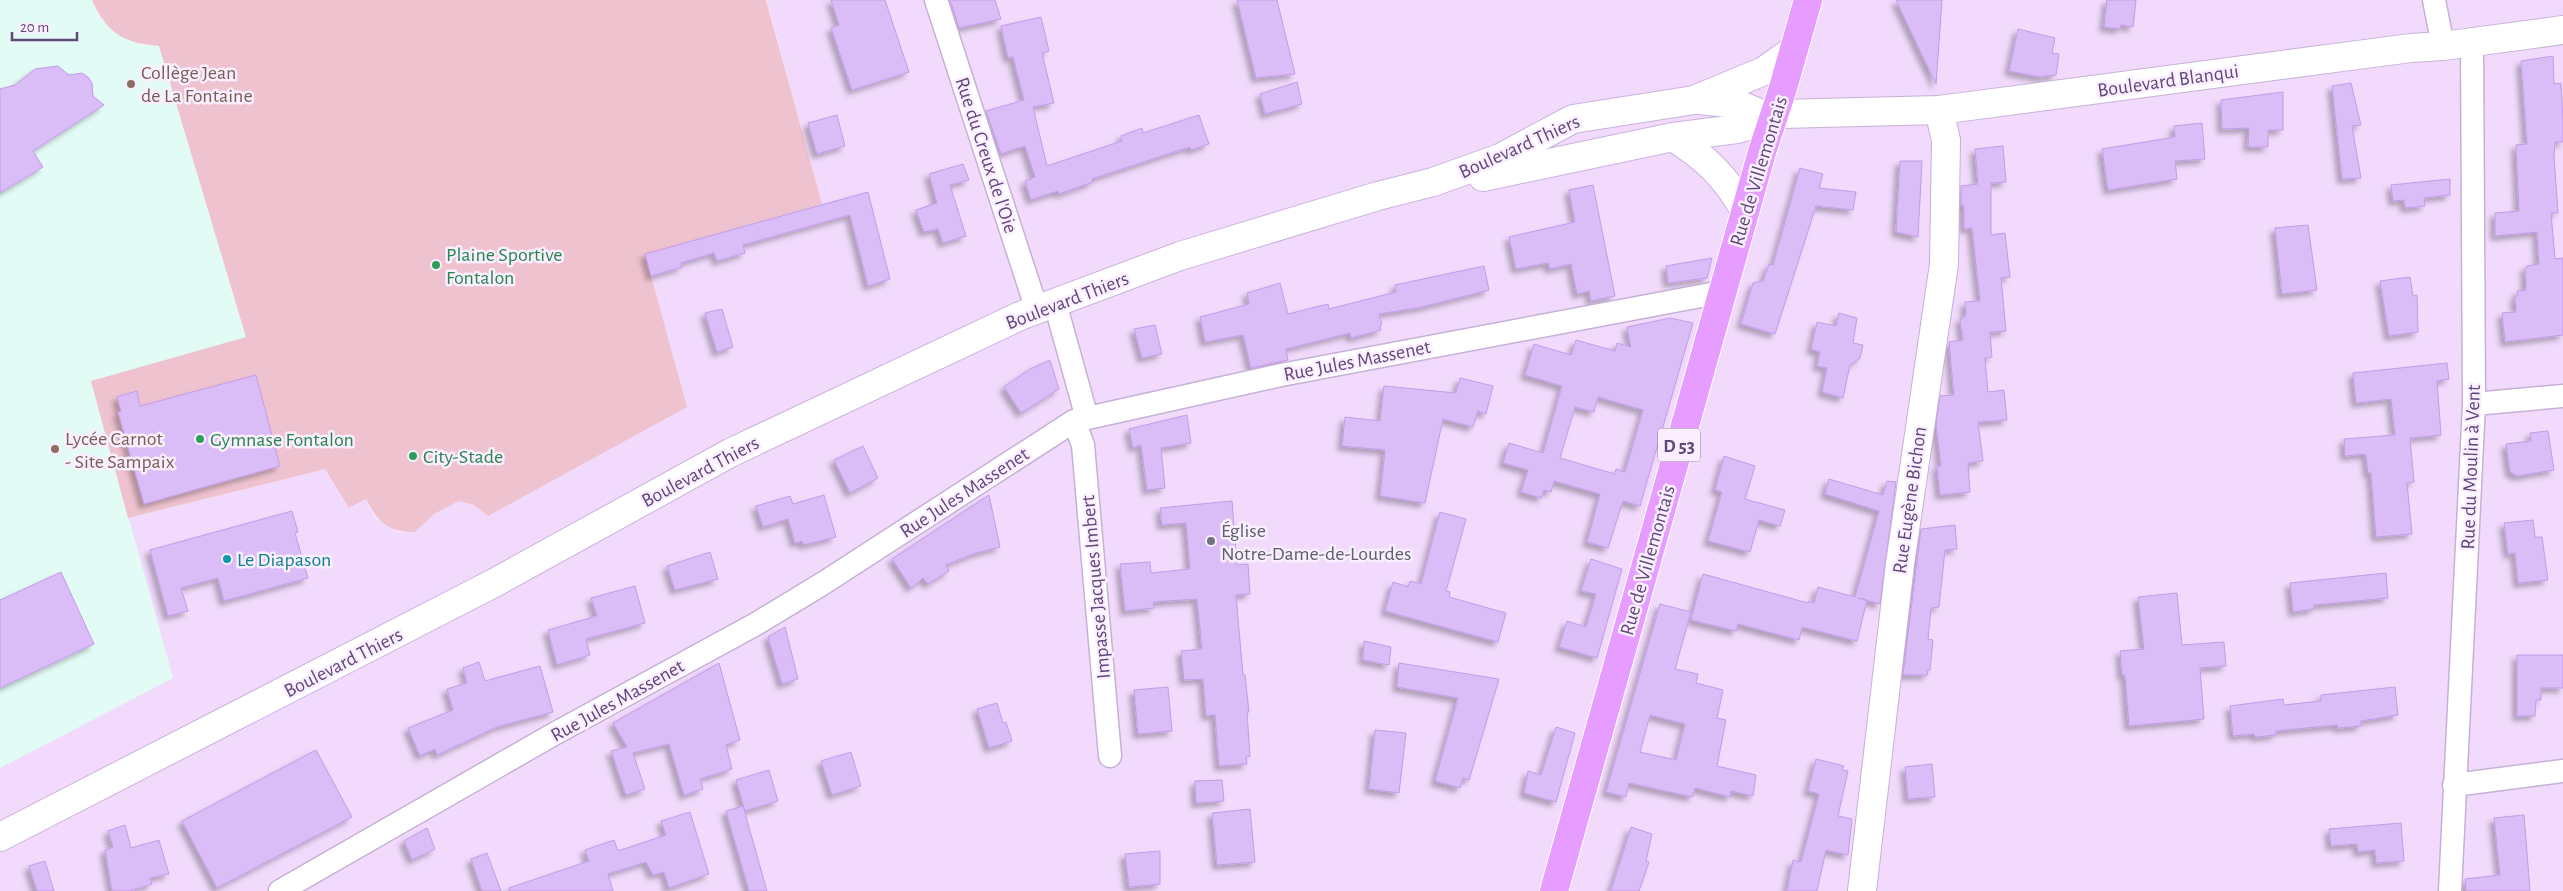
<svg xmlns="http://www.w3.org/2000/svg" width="2563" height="891" viewBox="0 0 2563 891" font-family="'Alegreya Sans',sans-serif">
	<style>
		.residential { fill: #f1dafc }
		.education { fill: #e3fbf5 }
		.green { fill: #eec3cf }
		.building { fill: #dabcf6; stroke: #c39bea; fill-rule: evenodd; filter: url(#shadow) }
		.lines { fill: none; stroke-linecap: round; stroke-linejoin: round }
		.minor-casing { stroke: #c6b1d6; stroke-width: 25 }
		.tertiary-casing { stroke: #c6b1d6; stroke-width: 30 }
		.secondary-casing { stroke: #cbb2de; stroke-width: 30 }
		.primary-casing { stroke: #fff; stroke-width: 30 }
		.minor { stroke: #fff; stroke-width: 22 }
		.tertiary { stroke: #fff; stroke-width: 28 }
		.secondary { stroke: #fff; stroke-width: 28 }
		.primary { stroke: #e79dff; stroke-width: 28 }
		.education-dot { fill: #8d6e63; stroke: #fbefff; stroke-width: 2 }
		.leisure-dot { fill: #2e9e5b; stroke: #fbefff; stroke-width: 2 }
		.worship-dot { fill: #6b7280; stroke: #fbefff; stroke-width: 2 }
		.culture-dot { fill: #0f9aa8; stroke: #fbefff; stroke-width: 2 }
		.labels { text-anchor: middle; stroke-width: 5; stroke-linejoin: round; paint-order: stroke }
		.shield { fill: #fbefff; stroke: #8f7aa3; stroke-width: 1 }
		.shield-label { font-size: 19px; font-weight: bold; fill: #61487b }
		.education-label { font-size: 20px; fill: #785e54; stroke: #fbefff; text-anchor: start }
		.street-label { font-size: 20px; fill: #61487b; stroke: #fbefff }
		.leisure-label { font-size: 20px; fill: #27864d; stroke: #fbefff; text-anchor: start }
		.worship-label { font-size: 20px; fill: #5b616d; stroke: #fbefff; text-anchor: start }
		.culture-label { font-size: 20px; fill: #0d838f; stroke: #fbefff; text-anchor: start }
	</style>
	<defs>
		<filter id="shadow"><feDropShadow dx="-4.5" dy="4.5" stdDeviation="2.5" flood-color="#0004"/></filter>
	</defs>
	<rect width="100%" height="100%" fill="#f8e7fe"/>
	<path class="residential" d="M767,0h1796v891h-2563v-123l173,-90 -45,-160 197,-49 24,39 17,-9 9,19 22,14h18l19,-18 25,-13 15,4 177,-229 -6,-22 177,-50z"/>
	<path class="education" d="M0,0h92l8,18 37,26 22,2 87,292 -155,43 82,297 -173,90v-575l42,-26 -9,-16 71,-46 -13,-10 2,-7 -5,-11 -6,-4 -12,3 -12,-10 -23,3 -20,16 -15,4z"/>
	<path class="green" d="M92,0h674l56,204 -177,50 42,153 -199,109 -14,-11 -15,-4 -25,13 -19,18c-28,0 -37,-10 -49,-33l-17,9 -24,-39 -197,49 -37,-137 155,-44 -87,-291c-36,-3 -52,-13 -67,-46z"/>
	<path class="building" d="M831,0h54l24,72 -57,18 -21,-62 8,-3z
		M950,0h45l6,19 -42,9z
		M1237,0h40l18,74 -39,4z
		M1896,0h46l-6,84 -15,-31z
		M2107,0h29l-3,27 -12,-2 -1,4 -16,-2z
		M1041,17l8,34 -7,2 12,50 -21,4 14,59 75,-25 -1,-5 21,-8 1,5 56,-18 10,29 -18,6 -1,-3 -16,5 -82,27 1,3 -34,12 -1,-3 -27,9 -6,-19 10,-4 -10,-31 -24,8 -15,-43 38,-11 -11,-43 -5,1 -7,-32z
		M2018,29l37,9 -3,15 7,1 -3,21 -16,2 -31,-6z
		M2553,56l1,28 7,-1 2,37v22h-8l-1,13 4,58h-7l4,46 8,-1v77l-58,7 -3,-29 14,-1 -1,-16h3l-1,-5 9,-1 -1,-21 2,-3 12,-2 -2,-32 -42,4v-23l24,-2 -3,-66 11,-1 -6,-83z
		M58,66l11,9 13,-2 6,4 4,6 1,13 11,9 -71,46 10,16 -43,26v-104l15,-4 20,-16z
		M1297,82l5,22 -37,10 -5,-20z
		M2351,83l10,42 -9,1 9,52 -19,1 -10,-93z
		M2283,92v38h-15v17h-20l1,-19 -27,1 -1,-29z
		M837,115l8,31 -28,8 -9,-31z
		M2202,123l3,36 -30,2 2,18 -69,11 -6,-41 73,-12 -1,-11z
		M2003,146l3,36 -15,1v52l14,-2 5,44 -9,1 5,53 -16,1 2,25 -7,1 3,34 16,-2 3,30 -29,2 5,39 -15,2 2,29 -30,3 -3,-29h4l-5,-42 4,-28 14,-1 -5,-53 14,-2 -3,-20 6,-5 -1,-13 15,-1 -8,-73 -8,1v-23h-3v-20l17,-2 -3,-35z
		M1900,161h22l-4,76 -22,-5z
		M963,164l6,16 -19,5 16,51 -23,7 -5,-14 -14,3 -8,-22 21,-7 -8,-29z
		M1800,168l23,6 -4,14 37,4 -3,18 -37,-4 -41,128 -34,-10 12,-41 10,-2 6,-17 4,1z
		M2450,179v16l-26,3 1,8 -20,2 -1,-8 -11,1 -2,-16z
		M1593,185l22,111 -24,5 -2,-10 -12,3 -6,-30 -21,5 -2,-6 -32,6 -7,-32 66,-15 -6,-32z
		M868,192l22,87 -22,7 -18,-71 -107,30 2,8 -28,8 -3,-8 -33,10 1,4 -31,9 -6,-22z
		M2308,225l9,65 -35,4 -7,-66z
		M1712,258l-5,20 -39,5 -2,-17z
		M1484,266l5,24 -67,17 -43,7 3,10 -2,1 1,5 -30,8 -1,-5 -64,16 2,11 -37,8 -8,-33 -38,7 -5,-25 49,-13 -2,-11 33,-10 8,31 40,-10 1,5 67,-17 -1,-7z
		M2410,277l3,19 4,-1 1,37 -29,4 -9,-55z
		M722,309l11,38 -16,5 -12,-39z
		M1839,313l18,5 -4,25 10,2 -3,13 -10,7 -7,33 -21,-6 5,-24 -10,-2 3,-14 -9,-3 6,-27 19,4z
		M1670,318l23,5 -53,183 -17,-5 -15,47 -21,-6 13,-48 -46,-13 -3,11 -7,-2 -3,8 -20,-6 7,-22 -25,-7 6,-20 34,10 19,-67 -37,-11 9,-31 37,11 5,-15 39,11 2,-8 14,4 -4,-20zM1598,397l45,13 -18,62 -9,-3 -1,5 -55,-16 15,-51 19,5z
		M1155,325l7,29 -20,4 -8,-29z
		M1050,360l9,29 -38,24 -17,-26 26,-18z
		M2447,363l2,16 -12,2 4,54 -31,3 4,44 -7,1 5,51 -36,3 -5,-64h-3l-2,-17 -2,-2 -19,2 -1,-17 51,-4 -4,-36 -35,4 -3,-30z
		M256,375l24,91 -136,38 -26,-92 3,-1 -4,-14 20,-6 3,15z
		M1460,378l33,8 -7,28 -8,-3 -5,16 -30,-8 -18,84 -45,-7 5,-46 -43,-4 3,-29 35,4 4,-35 72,7z
		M1187,415l4,28 -30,5 4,40 -18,2 -6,-45 -8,3 -4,-19z
		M2548,431l6,39 -37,6 -7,-4 -4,-28 25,-3 -1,-8z
		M863,446l15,32 -28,15 -16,-33z
		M1724,456l31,10 -10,33 40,11 -5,16 -21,-6 -9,32 -42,-11 14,-49 -7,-2z
		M1829,479l54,16 4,-14 9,1 -16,122 -22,-6 9,2 -10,41 -55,-14 -3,13 -61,-16 -2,7 -45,-11 12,-46 105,29 1,-2 5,2 4,-16 37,10 24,-86 -54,-17z
		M824,495l12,42 -32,8 -2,-4 -7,2 -7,-24 -25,8 -7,-21 34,-10 3,8z
		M989,495l11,52 -24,6 -30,12 3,6 -21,13 -5,-6 -12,10 -19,-29z
		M1232,501l5,64 11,-1 2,30 -14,1 7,80h2l4,37h-2l3,44 -4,1 1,7 -28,2 -4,-51 -9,1 -3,-37 -19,1 -3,-29 21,-2 -5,-50 -44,3 1,6 -29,3 -5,-47 30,-2 1,11 39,-4 -4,-46 -24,2 -2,-17z
		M292,511l6,21 -3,1 13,45 -84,23 -6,-23 -37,10 7,23 -20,5 -18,-66z
		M1440,512l26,7 -20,72 4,1 -1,5 57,16 -8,29 -113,-31 8,-29 15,5 2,-6 11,3z
		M2533,520l2,17h7l6,43 -30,3 -3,-30 -7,1 -4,-31z
		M1955,525l2,24 -12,1 -6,57 -8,1 -3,31 5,1 -3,30h-2l-1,5h-24l18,-146z
		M710,552l8,27 -43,11 -8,-24z
		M1591,559l31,10 -25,89 -38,-11 8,-26 19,6 10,-33 -15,-3z
		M61,572l33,72 -94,44v-88z
		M2386,573l2,25 -74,7v4l-21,3 -3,-29z
		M635,586l10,37 -59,16 4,16 -33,10 -9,-35 49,-14 -6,-18z
		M2177,593l5,52 42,-3 2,24 -26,2 4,51 -75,7 -4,-51h-3l-2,-24 24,-2 -6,-52z
		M1660,604l31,8 -16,57 23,5 -2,9 27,7 -6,28 9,2 -9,46 39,9 -3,21 -22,-5 -1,6 -35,-9 -3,9 -63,-14 -3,14 -20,-5zM1650,715l35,9 -9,36 -36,-8z
		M785,627l13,52 -16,5 -14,-47z
		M1364,641l27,6 -2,18 -26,-5z
		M2517,655h46v33h-22v12h-5l-1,16h-18z
		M479,662l6,19 55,-15 13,46 -56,15 -60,28 -2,-6 -15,7 -12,-28 45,-18 -6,-21 20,-6 -4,-15z
		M719,663l21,77 -14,5 6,24 -32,10 3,10 -19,6 -15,-51 -36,9 12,36 -19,6 -15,-44 16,-4 -14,-24z
		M1399,663l100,16 -30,101 -6,-2 -3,10 -25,-7 23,-83 -61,-11z
		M1168,687l4,44 -34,3 -4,-44z
		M2395,687l3,28 -37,6v5l-23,2 -1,-3 -61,6v4l-21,2 -1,-3 -21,2 -3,-30 53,-7 1,6 37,-4v-6z
		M997,703l6,20 3,-1 6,19 -23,7 -12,-39z
		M1556,727l19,6 -19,69 -32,-9 4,-22 13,4z
		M1375,730l31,3 -7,60 -30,-4z
		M316,750l36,67 -135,71 -35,-67z
		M851,752l10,34 -29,9 -11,-34z
		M1816,759l28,7 -2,4 6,1 -10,45 14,3 -4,36 -22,-5 -9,41h-30l6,-31 8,2 18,-68 -11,-3z
		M1932,764l3,33 -27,2 -3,-32z
		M769,770l9,31 -33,10 -9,-31z
		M1222,780l2,21 -28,2 -1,-22z
		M743,806l24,85h-18l-23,-80z
		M1250,809l5,53 -38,3 -5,-52z
		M690,812l19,62 -40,14 -5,-16 -11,3 -7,-13 -38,12 5,17h-103l-1,-3 80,-27 -4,-11 29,-10 4,11 48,-16 -5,-14z
		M2524,815l6,76h-64l-1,-12 35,-4 -6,-57z
		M2401,823l3,38 -28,2 -1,-13 -17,2 -1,-8 -26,2 -2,-17z
		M125,825l6,23 28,-8 10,34 -19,4 2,6 -22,7h-18l-7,-41 8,-3 -5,-16z
		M1631,827l21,7 -6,27 3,1 -10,29h-28z
		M427,828l8,21 -23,11 -8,-19z
		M1160,851v33l-31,3 -4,-33z
		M487,853l14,38h-19l-11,-32z
		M45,861l9,30h-17l-8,-25z"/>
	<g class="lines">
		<g class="minor-casing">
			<path id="minor" d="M936,0l101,310
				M2434,0l9,46
				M1055,303l32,115
				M2474,404l89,-8
				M1074,421l9,24 27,311
				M2454,785l109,-14
				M280,891l274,-157 202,-110 66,-40 252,-163 207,-46 441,-83
				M2450,891l24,-487 -2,-362"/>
		</g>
		<g class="tertiary-casing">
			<path id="tertiary" d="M1773,119l9,-5 157,-4 472,-62 32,-2 120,-16
				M1862,891l38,-327 44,-300 2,-124 -7,-30"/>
		</g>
		<g class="secondary-casing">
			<path id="secondary" d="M1700,100l38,4 35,15
				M1673,137c33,21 52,39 72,74
				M1483,177l190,-40 64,-8 36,-10
				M0,837l494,-254 236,-130 290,-137 160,-60 198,-60 55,-14 67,-24 73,-39 121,-19 70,-29 29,-21"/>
		</g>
		<g class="primary-casing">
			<path id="primary" d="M1554,891l208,-739 21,-64 25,-88"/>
		</g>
		<use href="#minor" class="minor"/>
		<use href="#tertiary" class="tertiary"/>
		<use href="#secondary" class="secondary"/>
		<use href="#primary" class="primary"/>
	</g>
	<g class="education-dot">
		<circle cx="131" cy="84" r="5"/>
		<circle cx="55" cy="449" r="5"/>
	</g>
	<g class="leisure-dot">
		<circle cx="436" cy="265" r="5"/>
		<circle cx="200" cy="439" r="5"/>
		<circle cx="413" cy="456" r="5"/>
	</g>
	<circle class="worship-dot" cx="1211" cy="541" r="5"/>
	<circle class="culture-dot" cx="227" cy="559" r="5"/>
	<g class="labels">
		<rect class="shield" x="1658" y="428.5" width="42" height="33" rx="4"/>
		<g class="shield-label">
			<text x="1679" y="452">D 53</text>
		</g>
		<g class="education-label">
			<text x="141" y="79">Collège Jean<tspan x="141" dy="23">de La Fontaine</tspan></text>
			<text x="65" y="445">Lycée Carnot<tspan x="65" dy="23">- Site Sampaix</tspan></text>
		</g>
		<g class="street-label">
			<text transform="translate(2168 80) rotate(-8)" y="7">Boulevard Blanqui</text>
			<text transform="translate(1519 146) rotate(-24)" y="7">Boulevard Thiers</text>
			<text transform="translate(987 155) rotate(72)" y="7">Rue du Creux de l'Oie</text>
			<text transform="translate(1758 171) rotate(-73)" y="7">Rue de Villemontais</text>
			<text transform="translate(1067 300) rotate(-21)" y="7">Boulevard Thiers</text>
			<text transform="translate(1357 360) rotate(-11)" y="7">Rue Jules Massenet</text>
			<text transform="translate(2470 467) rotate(-88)" y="7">Rue du Moulin à Vent</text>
			<text transform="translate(700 471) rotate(-28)" y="7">Boulevard Thiers</text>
			<text transform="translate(964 492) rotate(-33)" y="7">Rue Jules Massenet</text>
			<text transform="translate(1909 500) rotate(-82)" y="7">Rue Eugène Bichon</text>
			<text transform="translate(1647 560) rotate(-74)" y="7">Rue de Villemontais</text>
			<text transform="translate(1095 587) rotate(-95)" y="7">Impasse Jacques Imbert</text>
			<text transform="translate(343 662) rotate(-27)" y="7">Boulevard Thiers</text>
			<text transform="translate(617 700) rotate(-29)" y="7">Rue Jules Massenet</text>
		</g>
		<g class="leisure-label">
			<text x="446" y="261">Plaine Sportive<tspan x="446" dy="23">Fontalon</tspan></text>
			<text x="210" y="446">Gymnase Fontalon</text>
			<text x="423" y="463">City-Stade</text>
		</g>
		<g class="worship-label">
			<text x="1221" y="537">Église<tspan x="1221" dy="23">Notre-Dame-de-Lourdes</tspan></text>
		</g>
		<g class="culture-label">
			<text x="237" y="566">Le Diapason</text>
		</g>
	</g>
	<path d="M12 32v8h65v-8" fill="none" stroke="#61487b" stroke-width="2.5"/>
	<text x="20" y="32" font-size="15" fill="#61487b" stroke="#fbefff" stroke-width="4" paint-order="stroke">20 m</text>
</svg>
